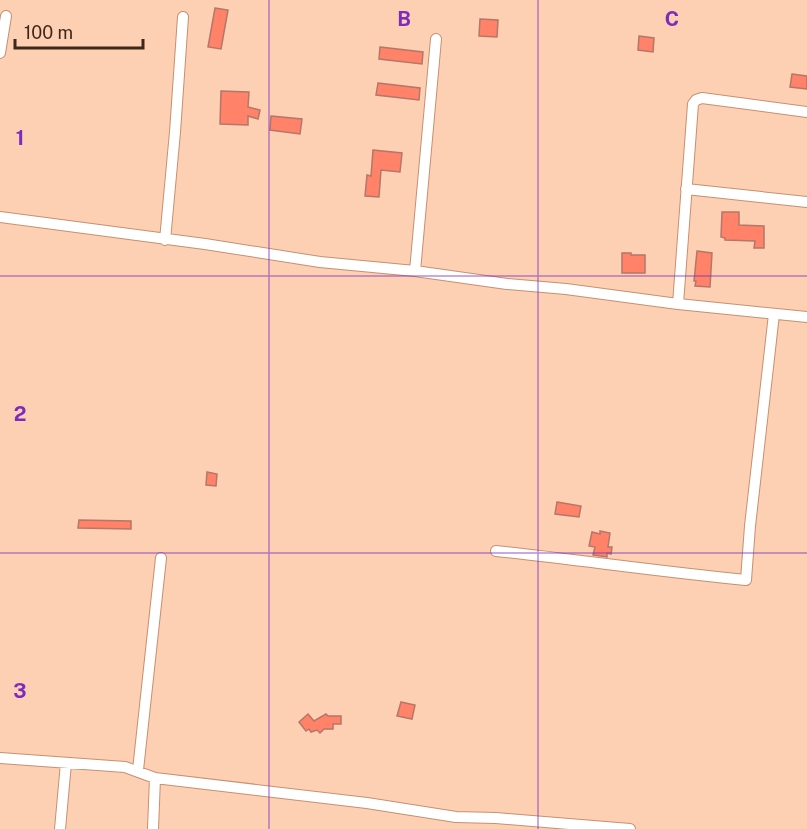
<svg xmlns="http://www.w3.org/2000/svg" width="807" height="829" viewBox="0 0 807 829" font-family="'Public Sans',sans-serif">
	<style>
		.building { fill: #ff8269; stroke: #b47769; stroke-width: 1.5 }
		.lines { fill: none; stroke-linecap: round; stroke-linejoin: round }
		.street-casing { stroke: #c7906f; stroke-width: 12 }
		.street { stroke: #fff; stroke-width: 10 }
		.grid { fill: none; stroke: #7b2cbf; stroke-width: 1.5; stroke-opacity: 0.55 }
		.grid-label { font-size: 20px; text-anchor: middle; font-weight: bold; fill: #7b2cbf; stroke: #fdcfb3; stroke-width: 4.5; stroke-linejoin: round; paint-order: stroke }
	</style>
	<rect width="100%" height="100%" fill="#fdcfb3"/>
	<path class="building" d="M215,8l13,2 -7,39 -13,-2z
		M480,19l18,1 -1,17 -18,-1z
		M639,36l15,2 -1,14 -15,-2z
		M380,47l43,5 -1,12 -43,-5z
		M792,74l15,2v13l-17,-2z
		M378,83l42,5 -1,12 -43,-5z
		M221,91l28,1 -1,15 12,3 -2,9 -10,-3v9l-28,-1z
		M271,116l31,3 -2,15 -30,-4z
		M373,150l29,3 -2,19 -19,-2 -2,27 -14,-1 2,-21 4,1z
		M722,212h17v13l25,1v22h-10l1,-7 -30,-1v-2l-4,-1z
		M697,251l15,2 -2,34 -15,-1 1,-5h-2z
		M622,253h9v2h14v18h-23z
		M207,472l10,2 -1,12 -10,-1z
		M557,502l24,4 -2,11 -24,-3z
		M79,520l52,1v8l-53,-1z
		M600,531l10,2 -2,14h4l-1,7 -4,-1v4l-14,-2 2,-8 -6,-1 3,-14 8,2z
		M401,702l14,3 -3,14 -15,-3z
		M308,714l6,7 12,-7 2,2h13v8h-8v5h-9l-4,4 -3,-3 -6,2 -2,-3 -3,2 -7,-9z"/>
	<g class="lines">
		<g class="street-casing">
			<path id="street" d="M0,53l6,-37
				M686,189l121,13
				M0,217l205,27 115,18 95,9 92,13 59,5 112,15 129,13
				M165,240l10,-108 8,-115
				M415,271l21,-232
				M678,304l15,-200 3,-4 6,-2 105,14
				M496,551c84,9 166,21 250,29l4,-54 24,-212
				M0,758l125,9 30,11 212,25 89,14 40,1 134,11
				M138,770l23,-212
				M60,829l6,-66
				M153,829l2,-51"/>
		</g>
		<use href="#street" class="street"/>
	</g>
	<path class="grid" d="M269,0v829M538,0v829M0,276h807M0,553h807"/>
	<g class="grid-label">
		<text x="404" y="26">B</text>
		<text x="672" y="26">C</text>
		<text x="20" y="145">1</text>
		<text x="20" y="421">2</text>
		<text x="20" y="698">3</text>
	</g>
	<path d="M15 39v9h128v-9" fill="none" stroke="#3e281a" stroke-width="3"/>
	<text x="24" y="39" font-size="18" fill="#3e281a" stroke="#fdcfb3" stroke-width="4.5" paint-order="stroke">100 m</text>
</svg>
